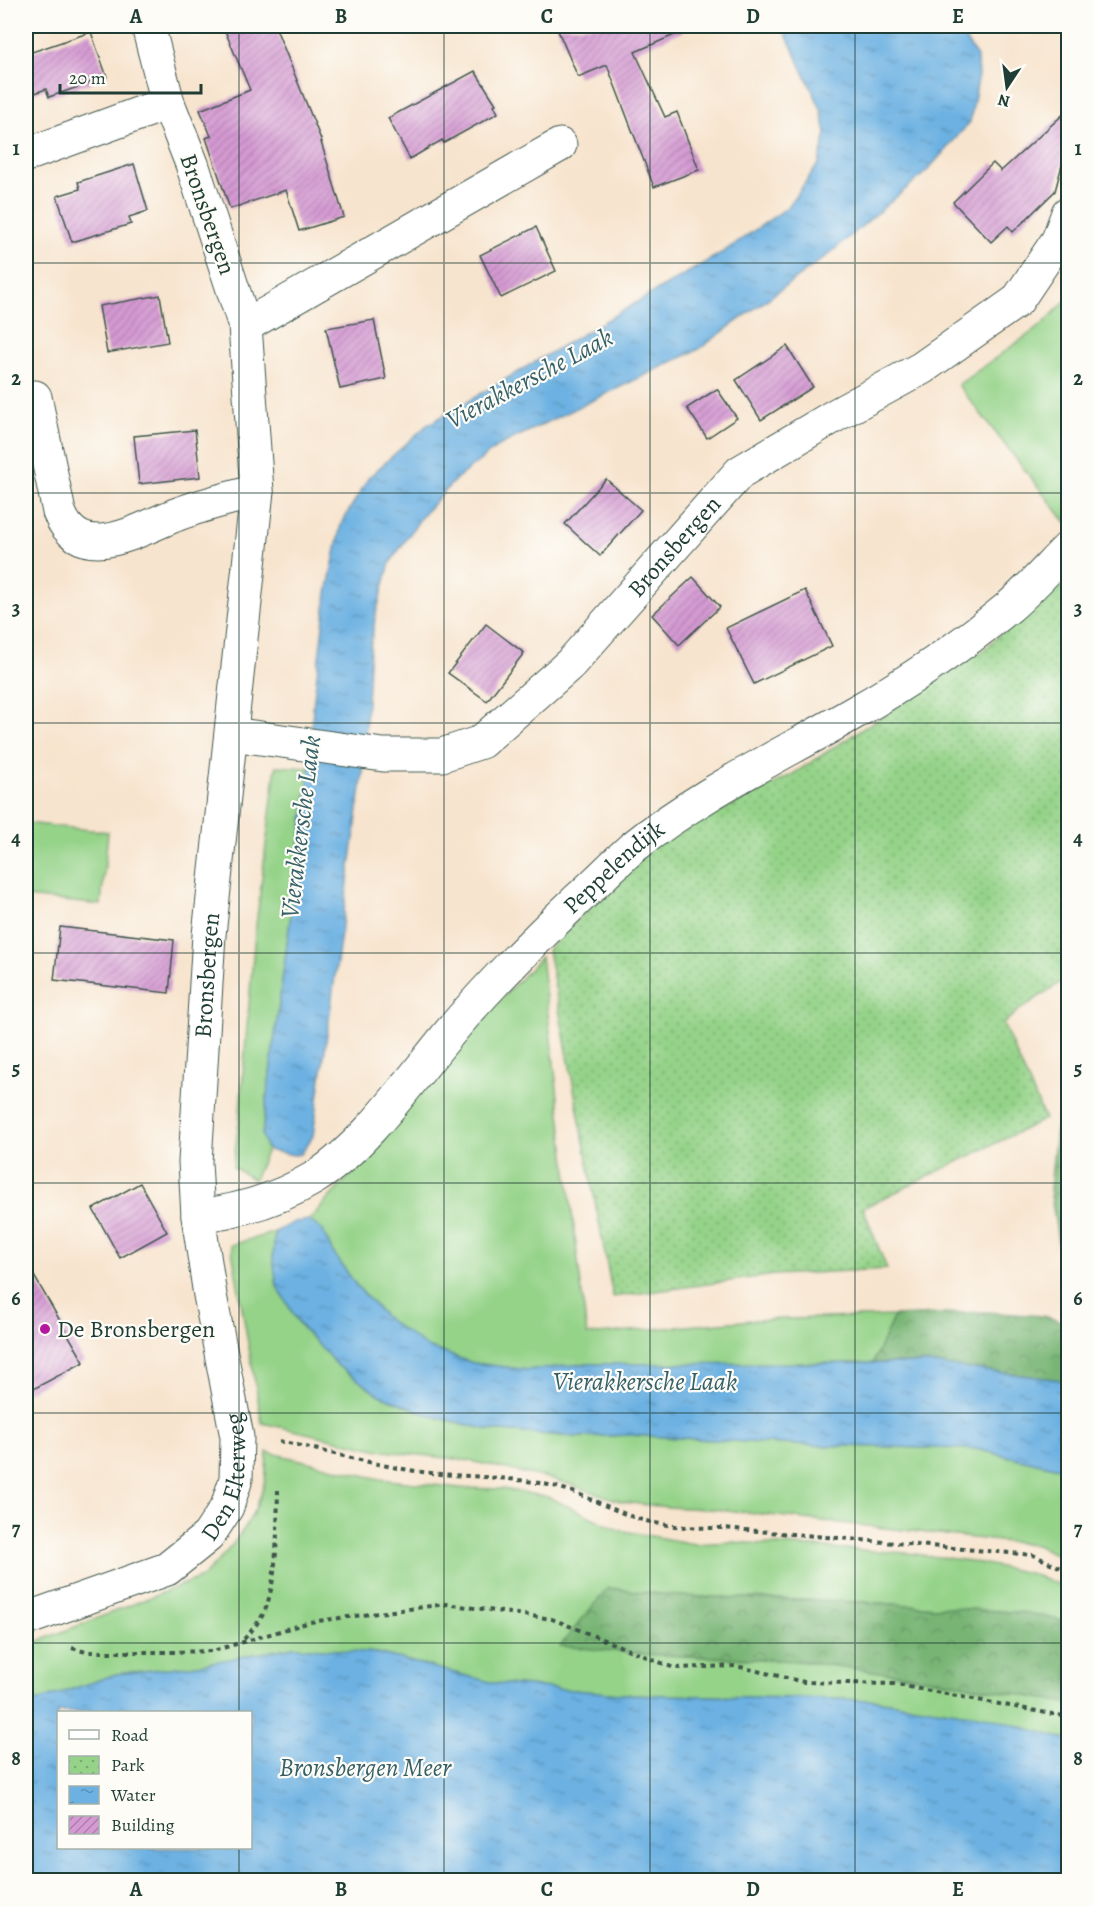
<svg xmlns="http://www.w3.org/2000/svg" width="1094" height="1906" viewBox="0 0 1094 1906" font-family="Alegreya,serif">
	<style>
		.grass { fill: #95d389; stroke: #5a885e; stroke-width: 1.5 }
		.forest { fill: url(#forest-crowns); stroke: #4c7954; stroke-width: 1.5 }
		.park { fill: url(#park-dots); stroke: #5a885e; stroke-width: 1.5 }
		.water { fill: url(#water-ripples); stroke: #46778b; stroke-width: 1.5; fill-rule: evenodd }
		.building { fill: url(#building-hatch) }
		.lines { fill: none; stroke-linecap: round; stroke-linejoin: round }
		.minor-casing { stroke: #3f564b; stroke-width: 35 }
		.path { stroke: #3f564b; stroke-width: 4; stroke-dasharray: 4.5 4.5; stroke-linecap: butt }
		.minor { stroke: #fff; stroke-width: 33 }
		.grid { fill: none; stroke: #1f3d34; stroke-width: 1.5; stroke-opacity: 0.55 }
		.poi-dot { fill: #b5179e; stroke: #fdfcf7; stroke-width: 2 }
		.labels { text-anchor: middle; stroke-width: 4.5; stroke-linejoin: round; paint-order: stroke }
		.street-label { font-size: 24px; fill: #1f3d34; stroke: #fdfcf7 }
		.poi-label { font-size: 24px; fill: #1f3d34; stroke: #fdfcf7; text-anchor: start }
		.water-label { font-size: 26px; font-style: italic; fill: #366068; stroke: #fdfcf7 }
		.neatline { fill: none; stroke: #1f3d34; stroke-width: 2 }
		.grid-label { font-size: 20px; text-anchor: middle; font-weight: bold; fill: #1f3d34 }
	</style>
	<defs>
		<pattern id="forest-crowns" width="20" height="18" patternUnits="userSpaceOnUse" patternTransform="scale(1.5)"><rect width="20" height="18" fill="#78b575"/><path d="M2 6a3 3 0 1 1 6 0M12 15a3 3 0 1 1 6 0" fill="none" stroke="#629461"/></pattern>
		<pattern id="park-dots" width="8" height="8" patternUnits="userSpaceOnUse" patternTransform="scale(1.5)"><rect width="8" height="8" fill="#95d389"/><path d="M2 2h.1M6 6h.1" fill="none" stroke="#79ac71" stroke-width="1.8" stroke-linecap="round"/></pattern>
		<pattern id="water-ripples" width="26" height="14" patternUnits="userSpaceOnUse" patternTransform="scale(1.5)"><rect width="26" height="14" fill="#6cb1e2"/><path d="M2 4q2-2 4 0t4 0M15 11q2-2 4 0t4 0" fill="none" stroke="#5891b8"/></pattern>
		<pattern id="building-hatch" width="6" height="6" patternUnits="userSpaceOnUse" patternTransform="scale(1.5)"><rect width="6" height="6" fill="#d59ad3"/><path d="M-1 1l2-2M0 6l6-6M5 7l2-2" fill="none" stroke="#ac7fac"/></pattern>
	</defs>
	<rect width="100%" height="100%" fill="#fdfcf7"/>
	<filter id="ink" filterUnits="userSpaceOnUse"><feTurbulence type="fractalNoise" baseFrequency=".0167" numOctaves="2"/><feDisplacementMap in="SourceGraphic" scale="12" xChannelSelector="R" yChannelSelector="G"/><feConvolveMatrix kernelMatrix="1 2 1 2 8 2 1 2 1" color-interpolation-filters="sRGB"/></filter>
	<filter id="wash" filterUnits="userSpaceOnUse"><feTurbulence type="fractalNoise" baseFrequency=".008" numOctaves="4" result="noise"/><feDisplacementMap in="SourceGraphic" scale="24" xChannelSelector="R" yChannelSelector="G"/><feGaussianBlur stdDeviation="1.35" result="paint"/><feColorMatrix in="noise" values="0 0 0 0 0 0 0 0 0 0 0 0 0 0 0 0 0 1.4 0 .05"/><feComposite in="paint" operator="in"/></filter>
	<g filter="url(#wash)">
		<rect width="100%" height="100%" fill="#f7e4ce"/>
		<path class="grass" d="M1068,298v227l-110,-140 85,-61z
			M276,766l34,2 -48,367 5,15 -13,30 -21,-13 6,-45 16,-189z
			M26,823l82,9 -7,73 -75,-8z
			M541,957l46,378 166,-15 141,-4 -21,47 -289,1 -56,6 -55,-7 -46,-16 -41,-29 -30,-33 -24,-34 -9,-20 -14,-11 51,-56 79,-99z
			M275,1232l-2,26 4,28 22,38 39,42 42,29 51,21 59,14 87,7 53,-2 168,10 178,4 92,21v90l-32,-15 -311,-35 -58,-3 -44,-5 -71,-23 -87,-19 -81,-9 -122,-28 -31,-178z
			M267,1452l113,27 80,9 43,1 45,8 71,33 75,14 37,-2 176,11 63,8 59,12 39,15v34l-41,-9 -165,-11 -184,-6 -70,-8 35,66 156,7 126,17 143,25v37l-84,-24 -110,-16 -255,-6 -125,-11 -117,-30 -83,-6 -97,18 -81,9 -90,31v-59l176,-69c27,-25 55,-59 63,-97 2,-9 1,-19 2,-28z"/>
		<path class="forest" d="M1068,1076v211l-3,-1 -15,-97 6,-62 10,-48z
			M985,1312l58,4 25,7v58l-142,-18h-53l21,-47z
			M608,1588l70,8 184,6 165,11 41,9v81l-143,-25 -126,-17 -156,-7 -83,-8z"/>
		<path class="park" d="M1068,566v411l-50,34 -15,13 42,95 -182,89 24,61 -113,6 -161,22 -65,-347 97,-99 148,-77 191,-124z"/>
		<path class="water" d="M782,26h174l21,31 1,22 -8,43 -43,49 -99,84 -129,94 -199,96 -44,34 -34,37 -32,47 -14,50 -6,35 -7,125 -50,363 -12,18 -7,1 -27,-5 -5,-15 48,-367 3,-62 14,-113 14,-69 28,-47 58,-52 296,-173 65,-45 31,-44 7,-30 -5,-24z
			M309,1220l14,11 9,20 24,34 30,33 41,29 46,16 55,7 56,-6 342,-1 142,18v89l-92,-21 -178,-4 -168,-10 -53,2 -87,-7 -59,-14 -51,-21 -42,-29 -39,-42 -22,-38 -4,-28 2,-26 19,-10z
			M294,1647l83,6 117,30 125,11 255,6 110,16 84,24v140h-1042v-175l90,-31 81,-9zM250,1712v136h-192v-136z"/>
		<g id="blocks">
			<path class="building" d="M223,26h52l47,116h-1l23,75 -45,14 -13,-41 -56,19 -24,-71 5,-2 -11,-26 50,-20z
				M556,26h139l-60,26 30,65 12,-5 22,58 -45,17 -47,-122 -29,12z
				M91,32l16,45 -58,20 -3,-8 -11,4 -9,-29v-10z
				M475,71l21,33 -2,1 4,8 -54,30 -2,-3 -32,19 -22,-41z
				M1068,110v33l-13,48 -42,41 -5,-6 -17,16 -38,-40 40,-39 8,8z
				M134,164l14,47 -19,6 2,7 -59,18 -15,-46 23,-7 -2,-7z
				M536,227l20,44 -55,27 -21,-43z
				M160,295l8,47 -61,11 -8,-47z
				M374,320l12,59 -46,10 -14,-61z
				M787,346l26,41 -52,33 -25,-40z
				M717,389l20,29 -30,20 -20,-30z
				M195,430l5,47 -61,7 -5,-48z
				M606,479l35,31 -41,46 -35,-32z
				M693,577l27,30 -41,38 -27,-30z
				M805,590l27,56 -78,38 -28,-56z
				M486,624l38,29 -37,48 -39,-28z
				M60,927l114,13 -5,53 -115,-13z
				M140,1183l27,49 -47,26 -27,-49z
				M26,1262l58,100 -58,31z"/>
		</g>
	</g>
	<g filter="url(#ink)">
		<use href="#blocks" fill-opacity="0" stroke="#3f564b" stroke-width="1.5"/>
		<g class="lines">
			<g class="minor-casing">
				<g id="minor">
					<path d="M26,155l142,-52"/>
					<path d="M245,326l315,-181"/>
					<path d="M35,397l24,115c22,56 81,16 119,2 26,-10 53,-16 79,-23"/>
					<path id="s1" d="M232,734l151,21h59l39,-13 89,-78 170,-192 96,-57 86,-47 95,-67 41,-61 10,-27"/>
					<path id="s2" d="M198,1216c40,-5 81,-17 116,-38 56,-35 104,-110 148,-160 36,-42 77,-82 117,-120 18,-16 35,-34 53,-50 67,-54 146,-91 220,-134 55,-31 108,-67 157,-107 21,-18 40,-40 59,-59"/>
					<path id="s3" d="M26,1619l141,-50 41,-33 19,-29 9,-28 1,-42 -27,-142 -12,-79 -3,-54 14,-227 48,-444 -12,-165 -53,-162 -24,-61 -20,-77"/>
				</g>
			</g>
			<path class="path" d="M279,1441c53,11 106,28 161,33 34,3 69,3 104,10 32,6 59,22 89,33 29,10 60,11 90,11l310,27 35,16
				M244,1639c9,-10 19,-21 23,-34 11,-35 10,-79 11,-115
				M72,1648l14,4h86l41,-1 97,-29 136,-18 106,15 122,49 62,-2 68,16 89,2 175,33"/>
			<use href="#minor" class="minor"/>
		</g>
	</g>
	<path class="grid" d="M239,26v1686M444,26v1854M650,26v1854M855,26v1854M26,263h1042M26,493h1042M26,723h1042M26,953h1042M26,1183h1042M26,1413h1042M26,1643h1042M239,1848v32"/>
	<circle class="poi-dot" cx="45" cy="1329" r="6"/>
	<g class="labels">
		<g class="street-label">
			<text transform="translate(208 214) rotate(71)" y="8">Bronsbergen</text>
			<text dy="8" stroke="none"><textPath href="#s1" startOffset="528">Bronsbergen</textPath></text>
			<text dy="8" stroke="none"><textPath href="#s2" startOffset="556">Peppelendijk</textPath></text>
			<text dy="8" stroke="none"><textPath href="#s3" startOffset="774">Bronsbergen</textPath></text>
			<text dy="8" stroke="none"><textPath href="#s3" startOffset="266">Den Elterweg</textPath></text>
		</g>
		<g class="poi-label">
			<text x="57" y="1337">De Bronsbergen</text>
		</g>
		<g class="water-label">
			<text transform="translate(529 378) rotate(-28)" y="9">Vierakkersche Laak</text>
			<text transform="translate(300 827) rotate(-83)" y="9">Vierakkersche Laak</text>
			<text x="645" y="1390">Vierakkersche Laak</text>
			<text x="365" y="1776">Bronsbergen Meer</text>
		</g>
	</g>
	<rect width="1094" height="1906" fill="none" stroke="#fdfcf7" stroke-width="66"/>
	<rect x="57" y="1711" width="195" height="138" fill="#fdfcf7" stroke="#a4b0a9" stroke-width="1.5"/>
	<rect x="69" y="1730" width="30" height="9" fill="#ffffff" stroke="#a4b0a9" stroke-width="1.5"/>
	<text x="111" y="1741" font-size="18" fill="#1f3d34">Road</text>
	<rect x="69" y="1756" width="30" height="18" fill="url(#park-dots)" stroke="#a4b0a9" stroke-width="1.5"/>
	<text x="111" y="1771" font-size="18" fill="#1f3d34">Park</text>
	<rect x="69" y="1786" width="30" height="18" fill="url(#water-ripples)" stroke="#a4b0a9" stroke-width="1.5"/>
	<text x="111" y="1801" font-size="18" fill="#1f3d34">Water</text>
	<rect x="69" y="1816" width="30" height="18" fill="url(#building-hatch)" stroke="#a4b0a9" stroke-width="1.5"/>
	<text x="111" y="1831" font-size="18" fill="#1f3d34">Building</text>
	<g transform="translate(1007 87) rotate(193)" stroke="#fdfcf7" stroke-width="4.5" paint-order="stroke">
	<path d="M0-4.5L10 22L0 15L-10 22Z" fill="#1f3d34"/>
	<text y="-9" font-size="16" font-weight="bold" text-anchor="middle" fill="#1f3d34">N</text>
	</g>
	<path d="M60 84v9h141v-9" fill="none" stroke="#1f3d34" stroke-width="3"/>
	<text x="69" y="84" font-size="18" fill="#1f3d34" stroke="#fdfcf7" stroke-width="4.5" paint-order="stroke">20 m</text>
	<rect x="33" y="33" width="1028" height="1840" class="neatline"/>
	<g class="grid-label">
		<text x="136" y="23">A</text>
		<text x="341" y="23">B</text>
		<text x="547" y="23">C</text>
		<text x="753" y="23">D</text>
		<text x="958" y="23">E</text>
		<text x="16" y="155">1</text>
		<text x="1078" y="155">1</text>
		<text x="16" y="385">2</text>
		<text x="1078" y="385">2</text>
		<text x="16" y="615">3</text>
		<text x="1078" y="615">3</text>
		<text x="16" y="845">4</text>
		<text x="1078" y="845">4</text>
		<text x="16" y="1075">5</text>
		<text x="1078" y="1075">5</text>
		<text x="16" y="1305">6</text>
		<text x="1078" y="1305">6</text>
		<text x="16" y="1535">7</text>
		<text x="1078" y="1535">7</text>
		<text x="16" y="1765">8</text>
		<text x="1078" y="1765">8</text>
		<text x="136" y="1896">A</text>
		<text x="341" y="1896">B</text>
		<text x="547" y="1896">C</text>
		<text x="753" y="1896">D</text>
		<text x="958" y="1896">E</text>
	</g>
</svg>
